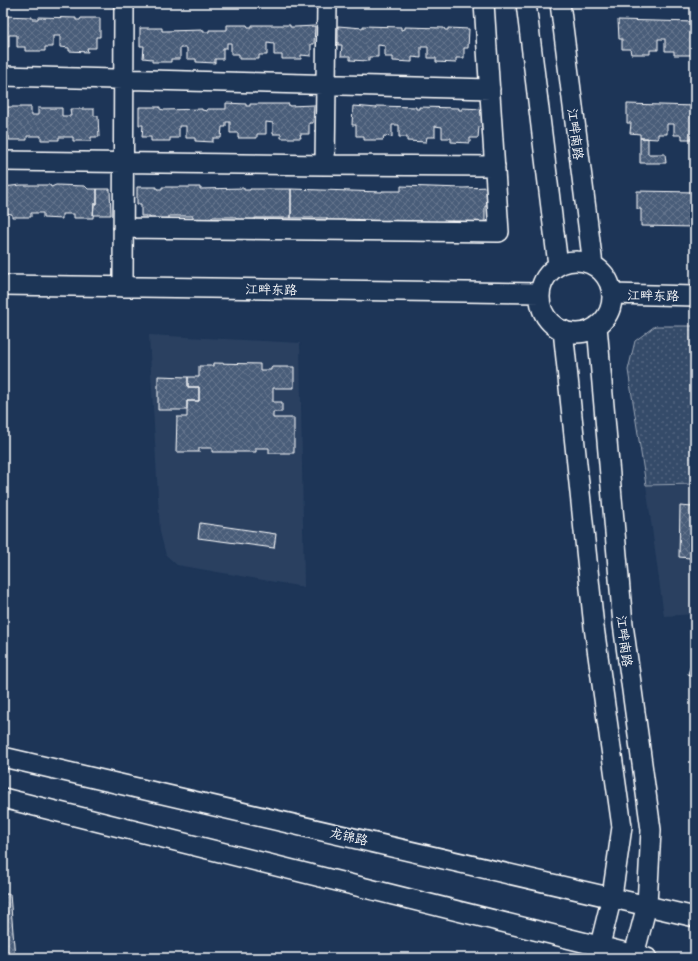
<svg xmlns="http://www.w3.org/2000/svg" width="698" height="961" viewBox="0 0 698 961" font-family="Dekko,'LXGW WenKai TC',sans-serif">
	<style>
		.built { fill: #2a4161 }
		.grass { fill: url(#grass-dots); stroke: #9aa5b4 }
		.building { fill: url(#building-cross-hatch); stroke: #fff }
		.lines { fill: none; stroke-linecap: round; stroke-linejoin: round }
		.minor-casing { stroke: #fff; stroke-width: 22 }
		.minor { stroke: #1d3557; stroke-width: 19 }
		.labels { text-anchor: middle; stroke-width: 3; stroke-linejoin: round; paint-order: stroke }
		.street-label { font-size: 13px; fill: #fff; stroke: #1d3557 }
	</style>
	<defs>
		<pattern id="grass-dots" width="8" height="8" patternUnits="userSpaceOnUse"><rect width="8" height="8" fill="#364b69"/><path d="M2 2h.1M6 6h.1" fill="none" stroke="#546680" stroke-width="1.8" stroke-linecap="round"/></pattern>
		<pattern id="building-cross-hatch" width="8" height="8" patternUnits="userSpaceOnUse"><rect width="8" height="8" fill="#4a5d79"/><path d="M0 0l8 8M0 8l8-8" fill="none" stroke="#65758d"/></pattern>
	</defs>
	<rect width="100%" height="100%" fill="#1d3557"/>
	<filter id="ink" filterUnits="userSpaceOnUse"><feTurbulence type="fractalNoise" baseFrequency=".025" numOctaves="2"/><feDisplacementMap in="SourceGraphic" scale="8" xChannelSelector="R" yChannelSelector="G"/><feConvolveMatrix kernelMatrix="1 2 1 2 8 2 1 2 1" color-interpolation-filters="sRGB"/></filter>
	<g filter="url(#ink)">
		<path class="built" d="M149,335l151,8 4,244 -127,-22 -11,-10 -6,-23z
			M695,484v130l-31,2 -18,-131z"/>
		<path class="grass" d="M655,326h40v158l-49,1 -18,-115 7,-29z"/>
		<path class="building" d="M3,16l29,1v2h6v-2l38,1v2h4l1,-2h19v19h-4v11h-9l1,4 -19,-1v-3l-9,-1v-11h-7v11h-8v4h-20v-4h-8v-12h-8v12l-6,-1z
			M618,20l77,2v29h-2v4h-19v-4h-9v-12h-7v11h-8v4h-19l-1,-5h-8v-10h-3z
			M227,25h20l1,2h4v-2h38v2h5l20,-1 -1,18h-3v12l-10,-1v4h-19v-4h-8v-11l-7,-1v12h-8v4h-20v-5h-8v-11h-4v5h-4v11h-8v4l-19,-1v-3h-9v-11h-7v11h-9v3h-19v-3l-9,-1 1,-12h-4v-18h22v3h3l38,-1v2h6v-2h18z
			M338,26l25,2v-2l38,1v3l4,-1v-2l39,1 1,2h3v-2l21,1 -1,19h-4v10h-8v5l-20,-1v-4h-8v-11h-7v11l-9,-1v5l-19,-1v-4h-8v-11l-7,-1v12h-9v4l-19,-1v-4h-9l1,-11h-4z
			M226,103l20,1v2h4v-2h39v2l25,-1 -1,18h-4v11h-9l1,4h-20v-4h-8v-11l-7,-1v12h-9v4h-19v-5h-8v-11h-4v5h-4l-1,11h-8v4l-18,-1v-3h-9v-12h-7v12h-9v3h-19v-4h-9l1,-12h-4v-18h21v2l4,1 38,-1v1l5,1v-2h19z
			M627,104l68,2v33h-13v-4h-8v-11h-7v10h-9v5l-18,-1v-4l-10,-1 1,-10h-4z
			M353,106l24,2v-2l39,1v2h3v-2l40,1v2h3v-2l21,1 -1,19 -3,-1 -1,11h-8v5l-19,-1v-4h-9v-11l-7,-1v11h-8l-1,5 -19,-1v-4h-8v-12h-7v12l-8,-1 -1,4h-19v-4h-8v-11h-4z
			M6,107h25v8h7v-7h24v8h9l-1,-7h24v7h4l1,21h-8v4h-18v-4h-14v3h-18v-4h-14v4h-18v-4h-6v-21h3z
			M640,138h8v16h17l1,9h-26z
			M21,185h29l1,2 5,-2 29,1 3,3h9v15h-3l-1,14h-19v-4h-12v5l-19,-1v-5h-12v4h-19v-3l-6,-1v4h-3v-30z
			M401,186l62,2 26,-1v19h-4v16l-96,-1v4h-19v-5l-25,-1v4h-18v-5h-36v-29l91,3v-1h19z
			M137,187h20v2h5v-2h38v2l44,-1v2h6v-1h41v29h-36v3h-19v-4h-24v4h-19v-5h-24v4h-19v-4h-9v-12h-4z
			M97,189h13l1,26h-18l1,-11h3z
			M637,191l58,1v35l-54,-1v-17h-4z
			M213,363l47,1v6h11v-3h23v21h-21v14h9v10h-9v6h21v35h-25v-5h-13v4h-44v-4h-13v4h-23l1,-35h10v-16h12v-14h-11v-10h11v-11h14z
			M158,376l30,1v10h11v14h-12v9h-29z
			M692,503h3v59h-5v-4l-11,-1 1,-51 12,1z
			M200,523l76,11 -2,14 -76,-10z
			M694,655h1v21l-7,-2z
			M3,894h7l5,64h-12z"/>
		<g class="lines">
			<g class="minor-casing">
				<path id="minor" d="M526,3l32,262
					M560,3l33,262
					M3,76l487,13
					M3,161l322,4 2,-162
					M325,165l170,1
					M123,228l376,4 -15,-229
					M540 297a36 36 0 1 1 72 0a36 36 0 1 1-72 0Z
					M3,285l537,8
					M123,287l1,-284
					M612,294l83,2
					M597,326l26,298 28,206 -4,75 -13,50
					M563,330l31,297 28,200 -10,69 -12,49
					M3,757l692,160
					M3,798l644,160"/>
			</g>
			<use href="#minor" class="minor"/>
		</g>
	</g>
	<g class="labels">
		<g class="street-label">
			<text transform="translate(576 134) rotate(83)" y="5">江畔南路</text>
			<text transform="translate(271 289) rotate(1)" y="5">江畔东路</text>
			<text transform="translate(653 295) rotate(1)" y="5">江畔东路</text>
			<text transform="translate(625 641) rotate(83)" y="5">江畔南路</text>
			<text transform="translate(349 836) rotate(13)" y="5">龙锦路</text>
		</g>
	</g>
	<rect width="698" height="961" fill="none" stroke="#1d3557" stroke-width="16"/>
	<rect x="8" y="8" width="682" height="945" fill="none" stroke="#fff" stroke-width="1.5" filter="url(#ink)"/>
</svg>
